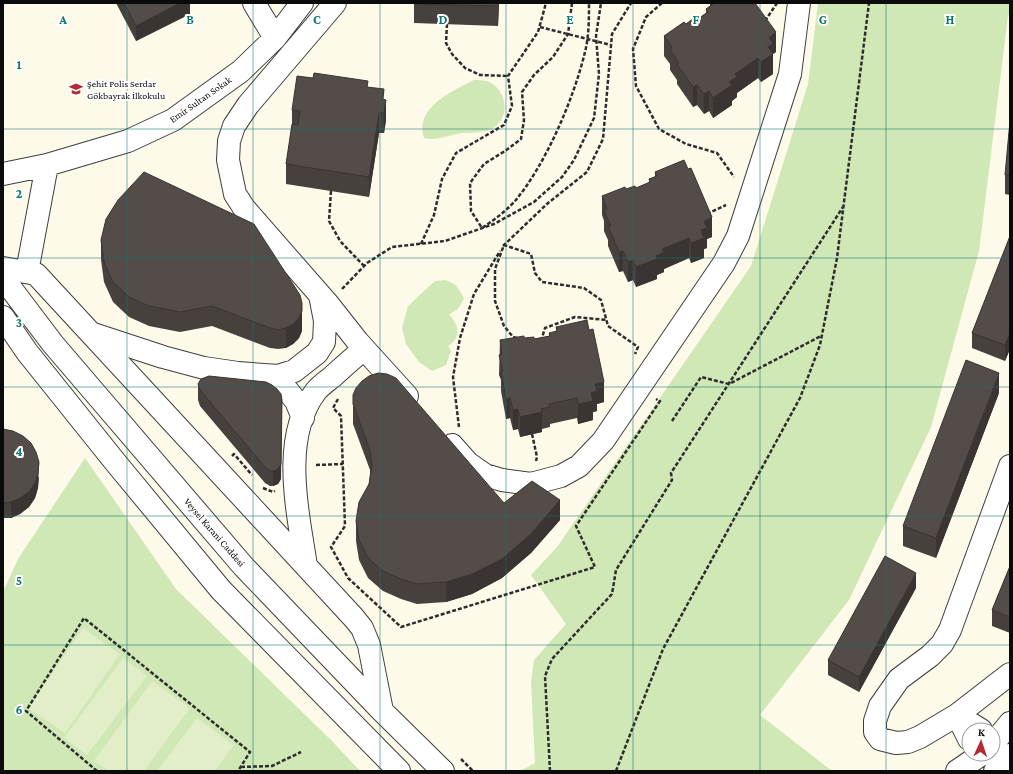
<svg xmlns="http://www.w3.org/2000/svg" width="1013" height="774" viewBox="0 0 1013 774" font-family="'Crimson Pro',serif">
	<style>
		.green { fill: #d0e7b6 }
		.pitch { fill: #e2eec7 }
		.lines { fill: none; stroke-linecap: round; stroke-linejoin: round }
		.minor-casing { stroke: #3e3e3e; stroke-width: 24 }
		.path { stroke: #2d2d2d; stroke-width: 2.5; stroke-dasharray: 4 2; stroke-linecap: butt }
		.minor { stroke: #fff; stroke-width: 22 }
		.wall { fill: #47413e }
		.shaded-wall { fill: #3a3532 }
		.building { fill: #534c48; stroke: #3a3532 }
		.grid { fill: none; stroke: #0f766e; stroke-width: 1; stroke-opacity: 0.55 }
		.labels { text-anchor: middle; stroke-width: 4; stroke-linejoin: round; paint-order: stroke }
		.poi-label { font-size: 10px; fill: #0b0b0b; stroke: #fff; text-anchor: start }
		.street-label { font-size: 10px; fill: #0b0b0b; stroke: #fff }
		.grid-label { font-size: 13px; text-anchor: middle; font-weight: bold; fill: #0f766e; stroke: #fff; stroke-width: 4; stroke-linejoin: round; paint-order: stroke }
	</style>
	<rect width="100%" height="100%" fill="#fefaea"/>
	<path class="green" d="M818,3h192v9l-2,4 -29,235 -48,176 -82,173 -89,115 72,56h-312l15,-8 -4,-81 3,-22 32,-36 -35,-49 26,-28 194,-281 57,-182z
		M474,80c4,0 9,0 13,1 19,7 25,35 6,47 -12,7 -24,3 -36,6 -11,2 -21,7 -33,4 -10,-30 28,-47 50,-58z
		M446,280l10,5 8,13c-4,8 -6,13 -15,16 10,12 13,23 -1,32l3,5 -5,14 -14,6 -13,-9 -13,-18 -4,-16 6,-22 27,-25z
		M85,458l91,131 157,153 27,29h-357v-179l15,-33z"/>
	<path class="pitch" d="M83,628l37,26 -55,79 -37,-25z
		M123,658l24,18 -60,79 -23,-17z
		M152,681l38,27 -46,63h-35l-15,-10z
		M197,718l37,27 -19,26h-58z"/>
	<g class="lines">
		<g class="minor-casing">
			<path id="minor" d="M254,3l21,35
				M335,3l-87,102 -14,21 -5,15 -1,19 7,34 9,14 84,96 30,38 49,54
				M3,174l44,-9 81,-24 45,-21 68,-49 34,-33 27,-35
				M3,268l33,6 318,344 8,10 7,17 13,66
				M27,272l20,-107
				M3,278l50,66 191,223 138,144 61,60
				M3,317l24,35 89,111 105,127 178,181
				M93,334l70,23 41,11 34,5 40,3 16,-5 23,-18 7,-11 1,-21 -5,-26
				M261,375l22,10 13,16 7,17
				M452,445l16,18 17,12 17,5 29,4 30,-8 18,-10 24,-25 121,-178 14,-27 52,-162 9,-71
				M1010,466l-60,164 -8,14 -12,12 -31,23 -19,27 -5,15v11l5,7 16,4 12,-1 12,-5 37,-22 53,-41
				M306,566c-8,-54 -26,-128 10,-175 4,-5 11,-10 16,-14 10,-9 21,-19 32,-28
				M969,739l-12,-24 24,15
				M993,744l17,-21
				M957,771l25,-17
				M995,771l15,-16"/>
		</g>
		<path class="path" d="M572,3l-4,31 -15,23 -19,18 -12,17 2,28 -3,19 -16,12 -21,13 -14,19 1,28 11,17c12,-8 23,-16 33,-27 31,-37 59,-103 70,-149 4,-16 4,-33 4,-49
			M662,3l-16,14 -13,32 3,37 23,43 27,15 31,9 17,24
			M765,21l12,-18
			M447,24l-1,19 6,11 13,14 15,7 28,1
			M540,27l71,18
			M331,191l-2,30 11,20 24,25
			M707,214l19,-9
			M421,244l13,-29 8,-36 14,-26 48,-28 8,-19 -4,-30 30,-44 8,-29
			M503,246l45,-43 39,-31 16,-33 9,-105 19,-31
			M342,289l25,-26 25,-16 53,-6 49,-17 40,-22 28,-25 12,-17 20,-42 5,-44 -3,-38 5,-33
			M517,338l-4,-1 -9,-11 -9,-25v-32l9,-24 27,9 4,19 7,9 42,6 17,12 7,26 30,21 -3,7
			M541,341l4,-13 30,-11 32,3
			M338,399l-5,9 8,8 4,110 -14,21 17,31 53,49 194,-60 -19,-41 84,-125 -4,-2
			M672,421l29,-44 28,7 92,-48
			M459,427l-6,-50 7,-39 14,-44 26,-43
			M532,434l5,23 -1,4
			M232,456l2,-2 18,21
			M316,465l27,-1
			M263,488l10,4 2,-1
			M461,759l12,12
			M241,767l31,-1 29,-14
			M97,771l-71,-60 58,-93 166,134 -12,19
			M550,771l-5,-95 7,-17 60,-65 4,-24 56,-90 -1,-7 172,-266
			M616,771l47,-122 137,-251 20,-53 17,-87 32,-255"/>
		<use href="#minor" class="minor"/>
	</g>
	<path class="wall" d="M116,3h74v11l-54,27z
		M414,3h85l-1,23 -84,-3z
		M710,3h45l21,49 -3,2v20l-12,8 -3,-4 -21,15v4l-5,4v4l-19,13 -4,-7 -5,3 -7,-9 -4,2 -16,-23v-4l-7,-10v-6l-6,-8v-20l31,-15 11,-8v-4l4,-2z
		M368,87l16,13 2,20 -2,13h-5l-10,64 -83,-13v-20l6,-38v-16z
		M1010,121v74l-5,-1v-19z
		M655,172l57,65 -5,2v9l-3,1v9l-13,5 -2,-5 -25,11v3l-7,3v4l-21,8 -3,-7 -5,2 -5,-11 -4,1 -11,-26v-6l-4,-9v-10l-2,-6v-19l34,-8 13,-5v-4l6,-2z
		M1010,236v113l-5,12 -33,-13v-15z
		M101,240l201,83v8l-3,7 -6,6 -7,4 -8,1 -8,-1 -58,-22 -32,6 -31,-6 -20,-9 -16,-15 -9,-20 -3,-22z
		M556,327l48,75 -7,2v7l-4,1v8l-15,4 -1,-6 -27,6v3l-8,2v3l-22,5 -2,-8 -5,1 -3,-12 -4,1 -5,-28v-11l-2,-5 1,-35 34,-1 15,-3v-3l7,-1z
		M198,384l83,95 -3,5 -5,2h-3l-5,-3 -65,-77 -2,-6z
		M999,393l-63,165 -33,-12v-20z
		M353,404l151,99 56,17 -29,33 -29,25 -30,16 -26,8 -29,2 -16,-5 -18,-8 -15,-13 -9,-18 -3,-19v-20l13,-37 1,-10v-4l-17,-46z
		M3,429l36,49 -1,10 -3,10 -6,9 -9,7 -9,4h-8z
		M1010,566v67l-18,-7v-16z
		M916,588l-57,104 -31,-17v-15z"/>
	<path class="shaded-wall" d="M180,3h10v11l-54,27v-15z
		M498,3h1l-1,23z
		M776,32v20l-3,2v20l-12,8v-20l8,-25z
		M758,58v20l-21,15v4l-5,4v4l-19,13v-20l16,-16 6,-8z
		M697,85v20l-4,2v-20z
		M709,91v20l-5,3v-20z
		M386,100v20l-2,13v-20z
		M379,113v20l-10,64v-20z
		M712,217v20l-5,2v9l-3,1v9l-13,5v-20l10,-13 3,-9z
		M689,238v20l-25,11v3l-7,3v4l-21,8v-20l20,-11 6,-7z
		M623,251v20l-4,1v-20z
		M633,260v20l-5,2v-20z
		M302,303v28l-3,7 -6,6 -7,4v-20z
		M1010,333v16l-5,12v-16z
		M999,373v20l-63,165v-20z
		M604,382v20l-7,2v7l-4,1v8l-15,4v-20l13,-11 4,-9z
		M510,398v20l-4,1v-20z
		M282,400l-1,79 -3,5 -5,2v-15z
		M518,409v20l-5,1v-20z
		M542,412v20l-22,5v-20z
		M39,462l-1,26 -3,10 -6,9 -9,7 -9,4v-16z
		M560,500v20l-29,33 -29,25 -30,16 -26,8v-20z
		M916,573v15l-57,104v-15z"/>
	<path class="building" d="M124,3h56l-44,23z
		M414,3h84v3l-84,-2z
		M712,3h43l21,29 -7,5 4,7 -5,3 5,7 -12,8 -3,-4 -23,16 2,3 -8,5 3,3 -19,13 -4,-7 -5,3 -7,-9 -4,2 -16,-23 2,-1 -9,-13 2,-3 -8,-11 20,-14 2,2 8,-6 1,3 13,-9 -2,-3 7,-5z
		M314,73l54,8 -1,6 17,2 -1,10 3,1 -2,13h-5l-10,64 -83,-13 6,-40 6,1 2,-14 -8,-1 5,-34 16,2z
		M1010,121v54h-5z
		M684,160l4,9 3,-1 21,49 -8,4 3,7 -6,2 3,8 -13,5 -2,-5 -27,11 2,3 -8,4 1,3 -21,8 -3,-7 -5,2 -5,-11 -4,1 -11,-26h3l-7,-15 3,-2 -5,-13 23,-9 1,2 9,-3 1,2 14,-6 -1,-3 8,-3 -2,-4z
		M144,172l110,52 46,71 2,8v8l-3,7 -6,6 -7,4 -8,2 -8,-2 -58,-22 -32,6 -31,-6 -20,-9 -16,-15 -9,-20 -3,-22 5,-21 12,-19z
		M1010,236v97l-5,12 -33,-12z
		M587,320l2,10 4,-1 11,53 -9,2 2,7 -6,2 2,8 -15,3 -1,-6 -28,6 1,3 -9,2 1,3 -22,5 -2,-8 -5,1 -3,-12 -4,1 -5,-28h2l-4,-16 3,-1 -2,-14 24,-4v2l10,-1v2l16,-3 -1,-3 8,-2 -1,-4z
		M966,360l33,13 -63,165 -33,-12z
		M378,373l9,1 9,4 108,125 28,-22 28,19 -29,34 -29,25 -30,15 -26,8 -29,2 -16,-5 -18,-8 -15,-13 -9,-18 -3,-19 3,-19 10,-18 3,-18 -2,-16 -17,-46v-9l3,-7 6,-7 7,-5z
		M209,376l57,6 6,3 5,4 4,5 1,6 -1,64 -3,5 -5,2h-3l-5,-4 -65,-77 -2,-6 3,-5z
		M3,429l10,2 10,5 8,7 5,9 3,10 -1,11 -3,10 -6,9 -9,6 -9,4 -8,1z
		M885,556l31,17 -57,104 -31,-17z
		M1010,566v51l-18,-7z"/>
	<path class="grid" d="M127,3v768M253,3v768M380,3v768M506,3v768M633,3v768M760,3v768M886,3v768M3,129h1007M3,258h1007M3,387h1007M3,516h1007M3,645h1007"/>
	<defs>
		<g id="school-bare" transform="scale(1.08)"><path d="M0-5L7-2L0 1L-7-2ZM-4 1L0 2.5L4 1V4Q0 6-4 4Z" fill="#b62833" stroke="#fff" stroke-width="2.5" paint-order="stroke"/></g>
	</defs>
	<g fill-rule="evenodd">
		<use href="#school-bare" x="76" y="89"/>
	</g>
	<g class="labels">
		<g class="poi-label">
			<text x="87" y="87">Şehit Polis Serdar<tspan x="87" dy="12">Gökbayrak İlkokulu</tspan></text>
		</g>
		<g class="street-label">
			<text transform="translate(200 99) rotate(-35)" y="4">Emir Sultan Sokak</text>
			<text transform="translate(215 532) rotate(49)" y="4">Veysel Karani Caddesi</text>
		</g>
	</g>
	<g class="grid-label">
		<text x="63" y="24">A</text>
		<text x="190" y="24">B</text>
		<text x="317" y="24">C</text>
		<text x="443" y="24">D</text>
		<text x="570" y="24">E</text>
		<text x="696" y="24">F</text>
		<text x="823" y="24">G</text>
		<text x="950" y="24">H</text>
		<text x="19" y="69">1</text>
		<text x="19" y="198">2</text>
		<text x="19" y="327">3</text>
		<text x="19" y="456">4</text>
		<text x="19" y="585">5</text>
		<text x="19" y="714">6</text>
	</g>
	<rect width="1013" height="774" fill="none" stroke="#0b0b0b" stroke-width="8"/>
	<g transform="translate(981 742) rotate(3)"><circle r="19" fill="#ffffff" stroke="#9d9d9d"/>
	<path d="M0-3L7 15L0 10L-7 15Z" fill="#b62833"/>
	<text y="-6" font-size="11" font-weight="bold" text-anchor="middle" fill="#0b0b0b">K</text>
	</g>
</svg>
